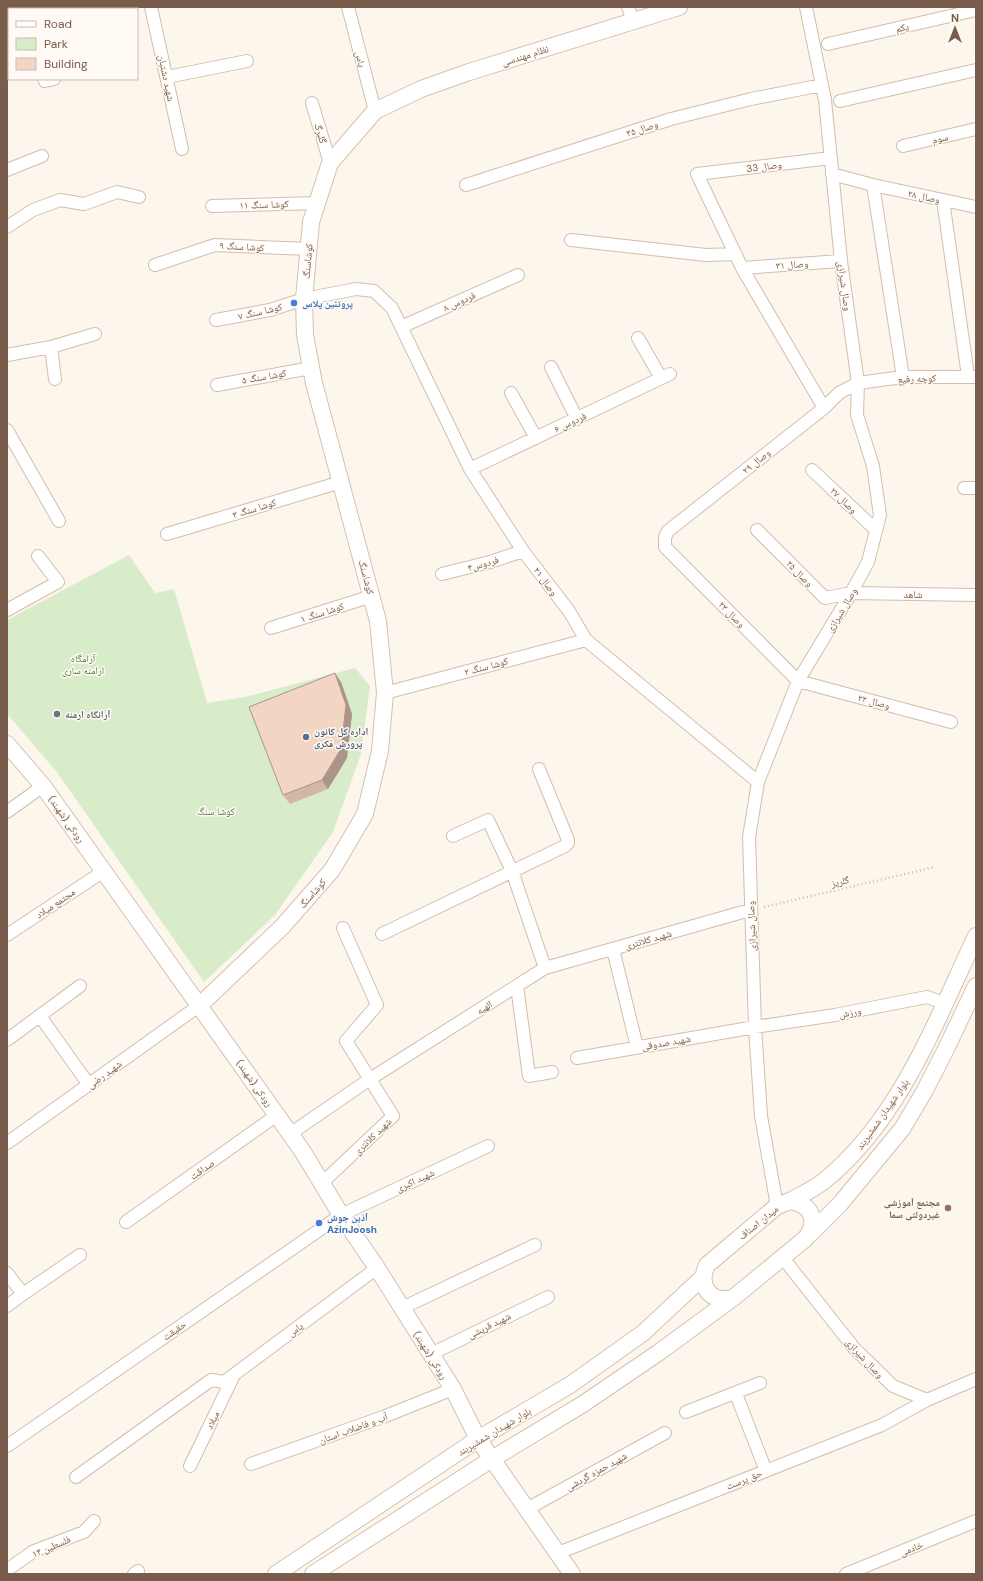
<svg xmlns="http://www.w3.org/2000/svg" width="983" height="1581" viewBox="0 0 983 1581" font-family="'DM Sans','Noto Naskh Arabic',sans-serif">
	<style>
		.green { fill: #d8ecc9 }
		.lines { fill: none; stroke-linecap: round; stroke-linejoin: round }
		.street-casing { stroke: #d1beb0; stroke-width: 14 }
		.secondary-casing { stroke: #d6c0b0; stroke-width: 18 }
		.path { stroke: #d9b8a5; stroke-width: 2.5; stroke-dasharray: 1 3; stroke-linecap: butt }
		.street { stroke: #fff; stroke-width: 12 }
		.secondary { stroke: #fff; stroke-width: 16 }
		.wall { fill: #d1b7a8 }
		.shaded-wall { fill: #aa9588 }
		.building { fill: #f3d5c3; stroke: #aa9588 }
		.shop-dot { fill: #3f7fe0; stroke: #fffaf3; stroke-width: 1.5 }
		.worship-dot { fill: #6b7280; stroke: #fffaf3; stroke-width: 1.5 }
		.service-dot { fill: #5c6f8a; stroke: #fffaf3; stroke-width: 1.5 }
		.education-dot { fill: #8d6e63; stroke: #fffaf3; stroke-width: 1.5 }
		.labels { text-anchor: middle; stroke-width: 3; stroke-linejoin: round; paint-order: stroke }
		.street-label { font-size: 10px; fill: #7a5c4d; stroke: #fffaf3 }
		.shop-label { font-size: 10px; font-weight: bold; fill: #366cbe; stroke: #fffaf3; text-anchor: start }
		.park-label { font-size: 10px; fill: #537a41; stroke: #fffaf3 }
		.worship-label { font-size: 10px; font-weight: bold; fill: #5b616d; stroke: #fffaf3; text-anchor: start }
		.service-label { font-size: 10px; font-weight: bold; fill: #4e5e75; stroke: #fffaf3; text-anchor: start }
		.education-label { font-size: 10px; font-weight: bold; fill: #785e54; stroke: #fffaf3; text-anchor: end }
	</style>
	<rect width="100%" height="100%" fill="#fdf6ec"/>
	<path class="green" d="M129,555l26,38 19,-4 33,114 38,-6 110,-29 15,18 -9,68 -28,78 -58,83 -71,67 -148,-211 -49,-57v-94z"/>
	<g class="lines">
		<g class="street-casing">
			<path id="street" d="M24,7l1,2
				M151,7l31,142
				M348,7l27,104
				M628,7l5,14
				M828,44l148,-34
				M167,77l80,-16
				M44,79l1,2 9,-2
				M840,101l136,-31
				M312,103l18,60
				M903,146l73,-17
				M7,170l35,-14
				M832,174l41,11 30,192
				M466,185l205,-66 80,-20 71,-14
				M873,185l103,22
				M943,200l25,176
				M212,206l105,-3
				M7,227l26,-17 27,-10 24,4 33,-12 22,5
				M571,240l135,15 30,-1
				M155,265l60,-20 93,4
				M742,268l99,-7
				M216,320l54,-10 34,-11 52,-10 18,2 18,17 78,161 53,82 46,60 17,29 172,142
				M401,327l117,-52
				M638,338l23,40
				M51,347l4,32
				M7,355l44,-8 44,-13
				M551,367l26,52
				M217,385l94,-17
				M511,393l25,45
				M824,408l-82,-140 -45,-94 134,-16
				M7,430l52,91
				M470,469l200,-95
				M812,470l64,60
				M964,488h12
				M757,530l68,68 26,-5 125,2
				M167,534l174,-52
				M442,574l48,-12 33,-11
				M7,610l51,-28 -20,-26
				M271,628l101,-32
				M385,693l201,-53
				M951,722l-153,-41 -133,-134v-10l3,-6 156,-123 15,-15 19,-10 45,-6h73
				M7,812l36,-26
				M382,934l183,-88 3,-3v-3l-29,-71
				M7,935l97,-64
				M613,949l24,98
				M545,968l205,-58
				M517,986l12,90 23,-4
				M40,1016l49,69
				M7,1040l73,-54
				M577,1058l178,-31 80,-12 92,-18 17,6
				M290,1134l80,-55 175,-111 -33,-97 -24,-51 -35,16
				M7,1143l193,-138
				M322,1183l71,-67 -47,-75 31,-36 -34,-77
				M777,1206l-16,-90 -6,-89 -6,-190 9,-55 40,-101 53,-88 17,-31 12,-47 -7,-49 -16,-51 1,-32 -17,-122 -16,-161 -19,-93
				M126,1222l151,-107
				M783,1258l71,90 39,38 34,14
				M7,1273l16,21 -16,12
				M23,1294l57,-39
				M402,1308l133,-63
				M431,1354l117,-57
				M736,1394l30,77
				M686,1412l74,-29
				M7,1446l334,-231 147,-69
				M251,1464l132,-47 70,-28
				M190,1466l44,-91
				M76,1477l135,-97 13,2 153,-114
				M527,1509l138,-76
				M558,1553l324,-128 45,-25 49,-21
				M7,1570l27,-19 50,-19 10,-11
				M134,1574l4,-3
				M846,1574l130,-53"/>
		</g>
		<g class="secondary-casing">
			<path id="secondary" d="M7,744l36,42 260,366 38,63 36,53 76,121 25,50 94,135
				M200,1005l82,-78 50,-57 33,-56 15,-63 5,-58 -7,-72 -64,-238 -9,-48 -1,-36 7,-77 19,-59 45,-52 46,-22 48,-17 210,-65
				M790,1201c11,-6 24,-12 34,-20 76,-62 111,-158 152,-245
				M790,1201c22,3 29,21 15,38l-72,59c-22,6 -36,-12 -26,-33l70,-59z
				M810,1234l30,-30 62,-75 22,-37 21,-41 31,-65
				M276,1574l202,-135 92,-54 73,-52 60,-56
				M313,1574l179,-115 91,-55 75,-51 75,-55"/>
		</g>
		<path class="path" d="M764,907l171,-40"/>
		<use href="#street" class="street"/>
		<use href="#secondary" class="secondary"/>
	</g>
	<path class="wall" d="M341,682l11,32 -5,44 -19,31 -38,15 -7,-9z"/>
	<path class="shaded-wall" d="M335,673l6,9 11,32 -5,44 -19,31 -6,-9z"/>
	<path class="building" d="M335,673l11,32 -5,44 -19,31 -39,15 -34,-88z"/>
	<g class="shop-dot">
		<circle cx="294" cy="303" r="4"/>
		<circle cx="319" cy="1223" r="4"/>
	</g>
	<circle class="worship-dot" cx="57" cy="714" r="4"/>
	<circle class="service-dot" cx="306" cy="737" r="4"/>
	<circle class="education-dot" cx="948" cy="1208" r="4"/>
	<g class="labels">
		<g class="street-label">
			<text transform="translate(902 27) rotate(-13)" y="4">یکم</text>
			<text transform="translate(525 55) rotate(-17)" y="4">نظام مهندسی</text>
			<text transform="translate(361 59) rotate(76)" y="4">یاس</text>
			<text transform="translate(167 78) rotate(78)" y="4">شهید دشتبان</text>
			<text transform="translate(642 128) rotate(-18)" y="4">وصال ۳۵</text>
			<text transform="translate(321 133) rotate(73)" y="4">گلبرگ</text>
			<text transform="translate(940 138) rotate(-13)" y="4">سوم</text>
			<text transform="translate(764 166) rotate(-7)" y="4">وصال 33</text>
			<text transform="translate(924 196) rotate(12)" y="4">وصال ۲۸</text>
			<text transform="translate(264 204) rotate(-2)" y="4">۱۱ کوشا سنگ</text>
			<text transform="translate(242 246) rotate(3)" y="4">کوشا سنگ ۹</text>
			<text transform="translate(307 261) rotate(-85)" y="4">کوشاسنگ</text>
			<text transform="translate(792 264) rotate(-4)" y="4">وصال ۳۱</text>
			<text transform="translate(845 286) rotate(82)" y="4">وصال شیرازی</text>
			<text transform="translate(459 301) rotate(-24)" y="4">فردوس ۸</text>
			<text transform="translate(260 311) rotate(-13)" y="4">کوشا سنگ ۷</text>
			<text transform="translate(264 376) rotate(-10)" y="4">کوشا سنگ ۵</text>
			<text transform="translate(917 378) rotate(-2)" y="4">کوچه رفیع</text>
			<text transform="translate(570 422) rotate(-25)" y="4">فردوس ۶</text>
			<text transform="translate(756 461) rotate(-39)" y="4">وصال ۲۹</text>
			<text transform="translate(844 500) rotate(44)" y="4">وصال ۲۷</text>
			<text transform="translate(254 508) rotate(-17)" y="4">کوشا سنگ ۳</text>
			<text transform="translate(483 563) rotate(-16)" y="4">فردوس۴</text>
			<text transform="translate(800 573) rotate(45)" y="4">وصال ۲۵</text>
			<text transform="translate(367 577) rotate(75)" y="4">کوشاسنگ</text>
			<text transform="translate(546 581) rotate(53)" y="4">وصال ۲۱</text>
			<text transform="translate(913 594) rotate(1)" y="4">شاهد</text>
			<text transform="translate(841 610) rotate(-59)" y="4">وصال شیرازی</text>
			<text transform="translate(322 612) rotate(-18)" y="4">کوشا سنگ ۱</text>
			<text transform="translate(732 614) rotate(45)" y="4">وصال ۲۳</text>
			<text transform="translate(486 666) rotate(-15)" y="4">کوشا سنگ ۲</text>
			<text transform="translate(874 701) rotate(15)" y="4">وصال ۲۲</text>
			<text transform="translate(67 819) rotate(55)" y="4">رودکی (شهبند)</text>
			<text transform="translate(840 881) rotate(-13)" y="4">گلریز</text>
			<text transform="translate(312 893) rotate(-49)" y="4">کوشاسنگ</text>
			<text transform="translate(55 903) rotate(-34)" y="4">مجتمع میلاد</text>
			<text transform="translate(751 926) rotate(-92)" y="4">وصال شیرازی</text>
			<text transform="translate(648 939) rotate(-16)" y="4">شهید کلانتری</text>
			<text transform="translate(484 1007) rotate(-32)" y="4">الهیه</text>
			<text transform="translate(850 1012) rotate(-11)" y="4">ورزش</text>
			<text transform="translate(666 1042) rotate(-10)" y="4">شهید صدوقی</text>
			<text transform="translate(104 1074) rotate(-36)" y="4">شهید رضی</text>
			<text transform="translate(255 1083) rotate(55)" y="4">رودکی (شهبند)</text>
			<text transform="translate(882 1114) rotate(-55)" y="4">بلوار شهیدان شمشیربند</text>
			<text transform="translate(372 1136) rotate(-44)" y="4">شهید کلانتری</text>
			<text transform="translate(202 1169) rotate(-35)" y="4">صداقت</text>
			<text transform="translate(415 1180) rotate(-25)" y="4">شهید اکبری</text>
			<text transform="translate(758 1222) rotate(-39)" y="4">میدان اصناف</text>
			<text transform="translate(489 1325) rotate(-26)" y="4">شهید قریشی</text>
			<text transform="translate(295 1329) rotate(-37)" y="4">یاس</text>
			<text transform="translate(174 1330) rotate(-35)" y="4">حقیقت</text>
			<text transform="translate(431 1355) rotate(58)" y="4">رودکی (شهبند)</text>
			<text transform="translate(865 1358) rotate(47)" y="4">وصال شیرازی</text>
			<text transform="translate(212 1420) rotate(-64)" y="4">میلاد</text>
			<text transform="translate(353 1428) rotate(-20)" y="4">آب و فاضلاب استان</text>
			<text transform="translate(494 1431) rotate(-31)" y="4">بلوار شهیدان شمشیربند</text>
			<text transform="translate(596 1471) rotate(-29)" y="4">شهید حمزه گردشی</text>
			<text transform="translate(744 1479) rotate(-22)" y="4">حق پرست</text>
			<text transform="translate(51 1546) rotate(-23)" y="4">فلسطین ۱۴</text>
			<text transform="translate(911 1548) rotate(-22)" y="4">خادمی</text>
		</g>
		<g class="shop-label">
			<text x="302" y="307">پروتئین پلاس</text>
			<text x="327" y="1221">آذین جوش<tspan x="327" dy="12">AzinJoosh</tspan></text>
		</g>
		<g class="park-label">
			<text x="83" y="662">آرامگاه<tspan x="83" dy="12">ارامنه ساری</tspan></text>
			<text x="216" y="815">کوشا سنگ</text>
		</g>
		<g class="worship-label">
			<text x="65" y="718">آرانگاه ارمنه</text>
		</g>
		<g class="service-label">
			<text x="314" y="735">اداره کل کانون<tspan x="314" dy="12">پرورش فکری</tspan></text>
		</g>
		<g class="education-label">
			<text x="940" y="1206">مجتمع آموزشی<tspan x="940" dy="12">غیردولتی سما</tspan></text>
		</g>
	</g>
	<rect width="983" height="1581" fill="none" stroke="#7a5c4d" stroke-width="16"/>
	<rect x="8" y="8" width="130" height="72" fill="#fffaf3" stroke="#cabbb1"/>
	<rect x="16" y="21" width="20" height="6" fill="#ffffff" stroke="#cabbb1"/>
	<text x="44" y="28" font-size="12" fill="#7a5c4d">Road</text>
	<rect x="16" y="38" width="20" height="12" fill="#d8ecc9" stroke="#cabbb1"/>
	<text x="44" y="48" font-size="12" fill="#7a5c4d">Park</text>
	<rect x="16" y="58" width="20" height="12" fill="#f3d5c3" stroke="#cabbb1"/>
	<text x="44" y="68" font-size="12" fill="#7a5c4d">Building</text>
	<g transform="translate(955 28)" stroke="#fffaf3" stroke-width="3" paint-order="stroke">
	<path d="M0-3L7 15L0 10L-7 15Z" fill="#7a5c4d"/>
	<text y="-6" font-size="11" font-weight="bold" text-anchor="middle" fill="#7a5c4d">N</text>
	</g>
</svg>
